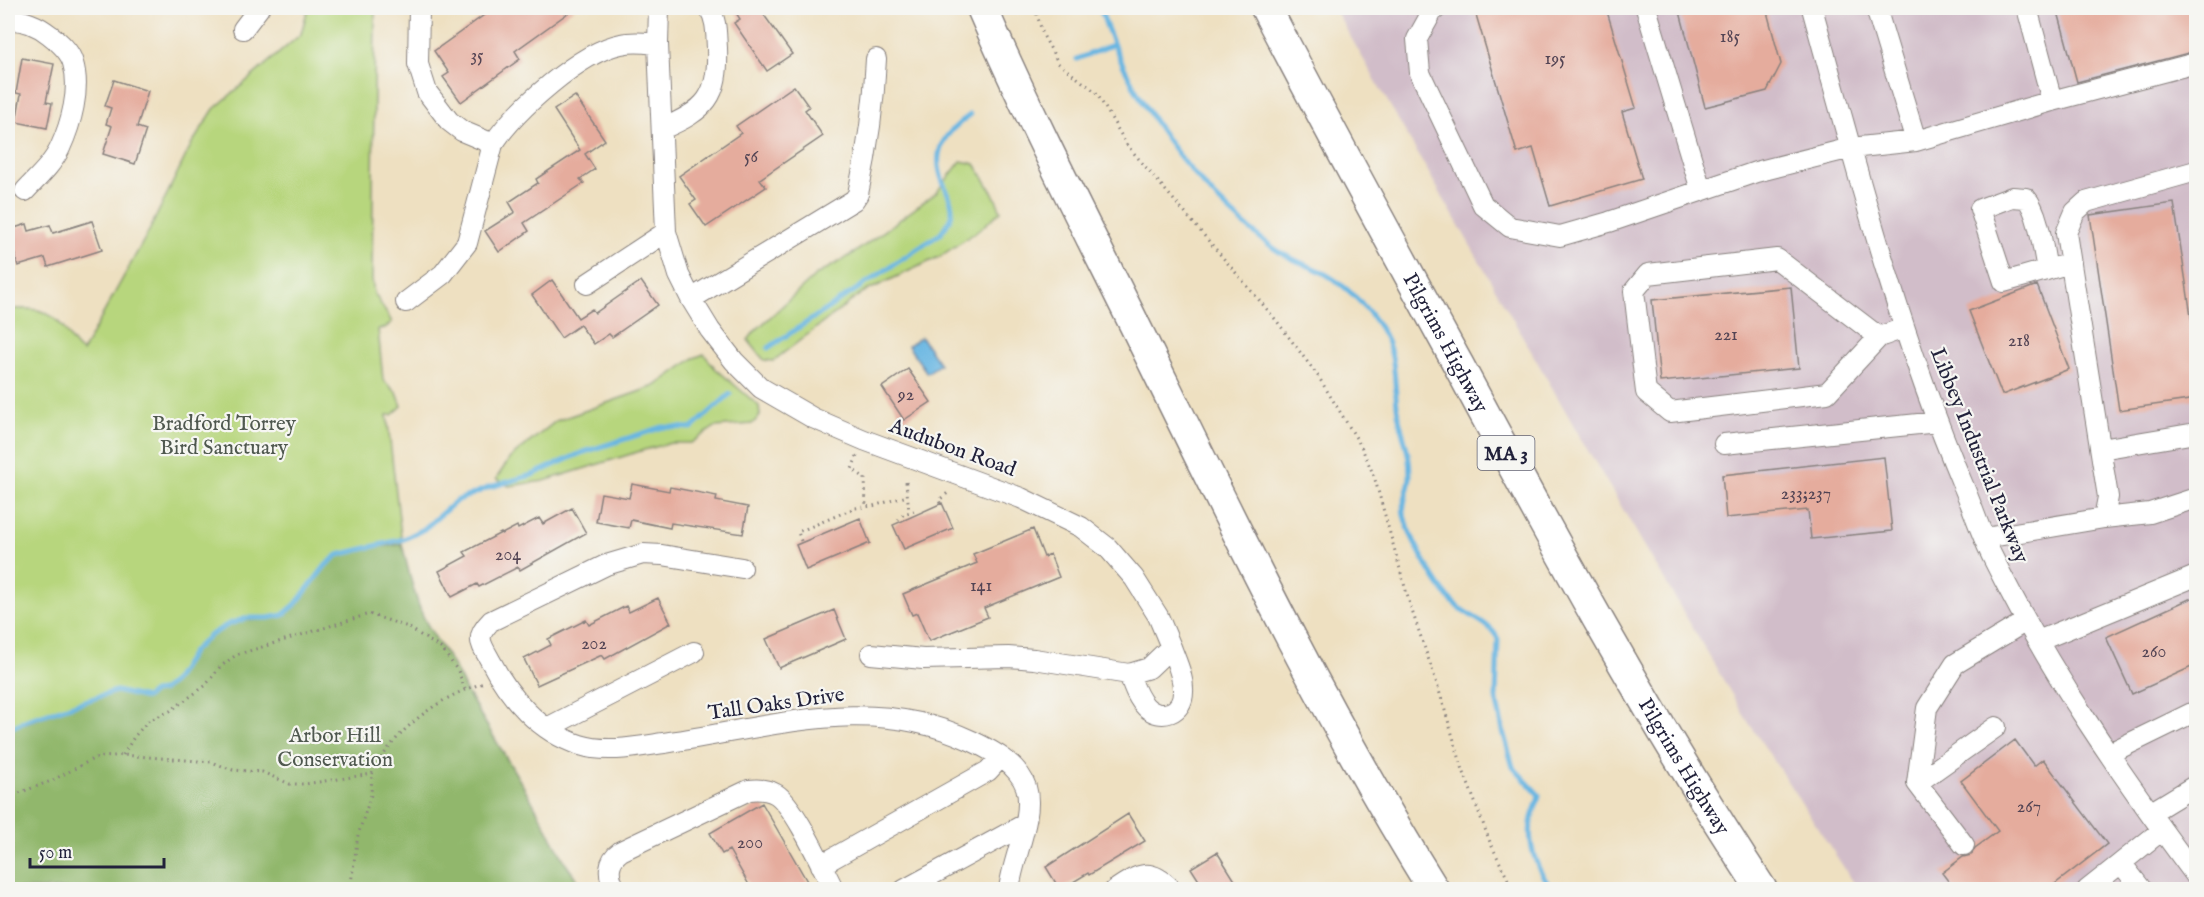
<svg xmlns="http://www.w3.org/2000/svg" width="2204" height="897" viewBox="0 0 2204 897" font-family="'IM FELL English',serif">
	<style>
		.industrial { fill: #d1bdc9 }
		.green { fill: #b7d67d; stroke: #6c7c5c; stroke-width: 1.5 }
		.forest { fill: #91b76c; stroke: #5a6c54; stroke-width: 1.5 }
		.water { fill: #68b6e2; stroke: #456c8e; stroke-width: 1.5 }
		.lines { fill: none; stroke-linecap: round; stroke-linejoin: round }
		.stream { stroke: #68b6e2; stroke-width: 5 }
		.building { fill: #e5ac9d }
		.minor-casing { stroke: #88817e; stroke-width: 22 }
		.highway-casing { stroke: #88817e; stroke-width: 33 }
		.path { stroke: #88817e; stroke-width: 3; stroke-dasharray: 1.5 4.5; stroke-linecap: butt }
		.minor { stroke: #fff; stroke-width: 20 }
		.highway { stroke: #fff; stroke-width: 30 }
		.labels { text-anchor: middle; stroke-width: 4.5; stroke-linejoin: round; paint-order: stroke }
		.number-label { font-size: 18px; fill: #534454 }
		.shield { fill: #f6f6f2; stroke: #626272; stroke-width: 1.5 }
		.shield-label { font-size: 20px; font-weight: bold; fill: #22223b }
		.street-label { font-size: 21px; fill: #22223b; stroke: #f6f6f2 }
		.park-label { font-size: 21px; fill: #4f584f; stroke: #f6f6f2 }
	</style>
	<rect width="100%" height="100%" fill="#f6f6f2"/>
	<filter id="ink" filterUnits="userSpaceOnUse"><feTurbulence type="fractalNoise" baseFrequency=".0167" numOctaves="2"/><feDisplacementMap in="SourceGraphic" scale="12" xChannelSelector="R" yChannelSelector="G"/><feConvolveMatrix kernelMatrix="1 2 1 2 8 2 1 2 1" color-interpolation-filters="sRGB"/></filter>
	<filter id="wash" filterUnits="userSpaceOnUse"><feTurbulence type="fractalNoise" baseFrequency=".008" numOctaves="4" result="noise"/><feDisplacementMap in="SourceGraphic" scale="24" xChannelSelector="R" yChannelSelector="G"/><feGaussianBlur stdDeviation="1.35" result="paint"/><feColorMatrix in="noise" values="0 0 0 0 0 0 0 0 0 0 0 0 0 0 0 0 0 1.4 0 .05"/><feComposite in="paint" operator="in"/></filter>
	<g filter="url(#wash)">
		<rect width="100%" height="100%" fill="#eee0c1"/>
		<path class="industrial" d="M1334,8h862v881h-338l-113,-172 -164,-279z"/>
		<path class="green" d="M308,8h67l-3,271 2,14 18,29 -7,6 -7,1 5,51 14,13 5,13 -10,9h-5l15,129 -47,7 -72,64c-17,4 -34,2 -51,8 -9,3 -35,23 -41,31 -6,8 -10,20 -18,27 -8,9 -18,10 -27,17l-30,-7 -89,29 -19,9v-420c23,-1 41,-2 56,20 6,9 9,16 18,23l68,-123 41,-84 23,-36 87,-75z
			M961,161l14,3 18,29 8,18 -22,19 -40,27 -77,36 -89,68 -9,-1 -16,-20 7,-9 61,-56 38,-22 82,-60z
			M704,354l11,14 44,38 1,10 -8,8 -37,3 -24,16h-20l-27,7 -100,31 -35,5 -13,-7 14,-21 46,-37 99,-35 39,-28z"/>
		<path class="forest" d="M402,544c6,24 11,49 21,72 12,26 32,46 42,73l66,110 37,68 16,22h-576v-160l108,-38 30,7c9,-7 18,-8 27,-16 8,-8 12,-22 20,-31 9,-11 23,-22 36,-27 17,-8 38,-1 54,-9 24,-12 31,-49 56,-60 18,-8 43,-8 63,-11z"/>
		<path class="water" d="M921,337l19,27 -13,9 -19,-27z"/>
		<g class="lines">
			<path class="stream" d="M1100,8c31,94 94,182 175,241 14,10 30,15 45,22 21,11 41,29 54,48 29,39 16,62 26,104 5,20 10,31 10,53 0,14 -9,25 -6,39 6,23 34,75 52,90 13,12 34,17 42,34l-2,59 8,37 9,32 26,28c-1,8 -5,15 -7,23 -6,23 5,56 22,72
				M1077,59l35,-14
				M768,348l172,-114c6,-7 13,-16 12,-25 0,-9 -6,-19 -9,-27 -12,-31 1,-49 27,-67
				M8,729l19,-9 89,-29 30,7 7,-6 9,-1 12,-10 19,-30 16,-15 20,-12 19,-6h20l15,-3 12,-10 31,-40 12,-10 66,-16 20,-10 32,-28 34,-14 42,-12 49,-22 82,-26 29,1 38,-34"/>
		</g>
		<g id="blocks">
			<path class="building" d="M494,8h81l-60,43 5,8 -59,43 -18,-25 6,-4 -15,-22z
				M733,8h26l33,46 -25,17 -33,-48 6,-4z
				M1474,8h132l30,100 -14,4 20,67 -92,27 -17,-58 -16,5z
				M1679,8h87l15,56 -14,27 -62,16z
				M2057,8h139v43l-119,31z
				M22,58l32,6 -8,38 6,1 -5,25 -31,-6 5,-28 -5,-1z
				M114,80l34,11 -11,36 9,3 -11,34 -32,-10 9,-28 -6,-2 5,-16 -6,-2z
				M794,86l15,21 -4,3 18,26 -63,43 6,8 -60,40 -16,-23 6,-4 -17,-24 62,-43 -5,-7z
				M575,96l30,44 -20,14 10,15 -15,10 4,4 -60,40 5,8 -30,21 -14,-21 30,-19 -6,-10 29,-19 -2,-4 44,-29 -26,-40z
				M2174,203l22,146v50l-77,11 -29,-195z
				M92,221l10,29 -54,17 -3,-9 -27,8 -10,-36 19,-6 2,7 21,-6 3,8z
				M552,280l26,38 14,-9 3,4 46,-32 17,24 -46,32 -3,-3 -15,10 -14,-19 -19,13 -29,-43z
				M2037,285l32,84 -67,26 -33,-84z
				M1791,287l8,81 -139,14 -8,-82z
				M908,369l23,33 -27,18 -22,-33z
				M1884,457l8,74 -81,8 -3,-29 -82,8 -4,-43z
				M632,484l37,7 1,-4 47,9 -1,5 32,6 -5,27 -72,-11 -1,5 -39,-8 -2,8 -33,-6 5,-29 28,5z
				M942,503l11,25 -49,21 -11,-24z
				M572,508l14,25 -66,37 -2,-3 -39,20 -2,-3 -25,13 -13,-26 28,-15 -3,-4 37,-19 1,1 15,-8 1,3 21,-11 4,6z
				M860,518l10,25 -64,27 -10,-25z
				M1033,529l11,28 6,-3 9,23 -75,31 4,9 -59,24 -12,-28 -5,2 -9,-21 74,-31 -4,-9z
				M2196,596v69l-64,29 -26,-57z
				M658,598l13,25 -66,36 -3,-4 -65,30 -13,-26 27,-14 -3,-6 38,-19 3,5 37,-19 3,6z
				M834,610l12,29 -67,29 -13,-29z
				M2015,740l19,26 9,-7 64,85 -60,46h-92l-13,-17 21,-16 8,-2 4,-7 23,-17 -37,-50z
				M762,803l50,87h-60l-23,-40 -7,4 -12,-21z
				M1128,814l17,27 -56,34 -1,-2 -28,17 -14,-23z
				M1217,852l24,38h-36l-14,-22z"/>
		</g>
	</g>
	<g filter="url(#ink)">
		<use href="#blocks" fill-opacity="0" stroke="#88817e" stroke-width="1.5"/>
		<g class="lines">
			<g class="minor-casing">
				<path id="minor" d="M419,8l-1,56 9,28 22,29 13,10 31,13c23,-34 87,-92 128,-100 13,-3 25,-1 37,0
					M659,8l-1,36 8,188 13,43 12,24 19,31 24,31 27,27 52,30 51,22 157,58 60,29 27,21 26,30 24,38 13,31 -22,21 -20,6 -95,-15 -26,-2 -85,2 -52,-5
					M1437,8l-5,4 -15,27 3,34 63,132 27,22 50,9 49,-14 147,-50 95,-24 65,-7 -40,-133
					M1646,8l55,182
					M1812,8c44,160 86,323 151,477 10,23 18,49 29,71 56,114 129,219 204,320
					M2027,8l25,93
					M8,21c14,-3 31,5 42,14 9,7 20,16 23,28 8,26 -2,61 -13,85 -8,17 -23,30 -35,43
					M243,29l16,-21
					M662,129c44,-19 57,-32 55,-81 -1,-14 0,-28 -8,-40
					M1916,141l136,-40 144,-38
					M2047,270c-4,-20 -8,-58 -21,-72l-14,-1 -32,12 24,73 67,-19
					M587,284l79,-52
					M691,299l163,-99 4,-6c10,-46 16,-89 18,-135
					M406,302l37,-28 24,-31 26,-99
					M1879,337l-102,-78 -129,15 -14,17 12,101 24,20 157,-19 52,-56 25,-9
					M1724,444l214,-22
					M2101,449l95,-16
					M2104,518l4,-21 -42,-264 9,-21 11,-10 110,-31
					M1985,538l119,-20 46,-5 46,-15
					M742,568l-80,-13 -19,-1 -37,11 -115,56c-16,16 -11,21 -1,39 19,37 49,72 90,85 28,9 61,1 90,-3 105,-15 200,-49 302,-1 21,10 46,23 54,46 9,29 -14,72 -17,103
					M2038,641l158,-65
					M1129,674c4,11 8,24 17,33 15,14 37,6 37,-15 1,-15 -7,-31 -12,-45
					M547,728l147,-76
					M2110,753l86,-42
					M1917,783l79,-56
					M2150,813l46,-28
					M1964,845l-47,-62 10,-75 28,-44 71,-43
					M821,865l167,-94 13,-14
					M616,890c-9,-15 -9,-29 5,-39l128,-61c9,-1 18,-1 27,4 19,12 46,73 58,96
					M904,890l121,-66
					M1115,890c24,-16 35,-24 57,0
					M2087,890l34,-27
					M2142,890l-21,-27 41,-33"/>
			</g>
			<g class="highway-casing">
				<g id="highway">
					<path d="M982,8c52,120 113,236 171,354 88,179 175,358 281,528"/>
					<path id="s1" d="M1266,8c62,120 128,239 193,358 95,177 192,355 303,524"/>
				</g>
			</g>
			<path class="path" d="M1035,8l8,27 16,29 37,28 31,53 149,175 42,56 43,70 13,30 36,129 27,79 26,86 27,72 23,48
				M857,456l-5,13 13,9 1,29
				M906,482l3,29
				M940,503l-1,-3 10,-8
				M898,520l6,-6 10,-3
				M801,541l-3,-9 57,-24 18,-2 34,-10
				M123,755l11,-18 14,-16 22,-10 35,-25 15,-19 16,-12 133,-41 39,13 34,22 16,22 7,18
				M8,797l43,-16 44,-23 28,-3 88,7 22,8 29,2 28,12h15l67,-10c22,-43 65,-77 112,-91
				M350,890l8,-55 13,-40 1,-21"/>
			<use href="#minor" class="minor"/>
			<use href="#highway" class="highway"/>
		</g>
	</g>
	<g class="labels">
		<g class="number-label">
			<text x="1730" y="42">185</text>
			<text x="477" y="61">35</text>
			<text x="1555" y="64">195</text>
			<text x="751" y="162">56</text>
			<text x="1726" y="340">221</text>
			<text x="2019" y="346">218</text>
			<text x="906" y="400">92</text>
			<text x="1806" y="499">233;237</text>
			<text x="508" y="560">204</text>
			<text x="981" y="591">141</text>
			<text x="594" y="649">202</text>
			<text x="2154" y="657">260</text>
			<text x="2029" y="812">267</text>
			<text x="750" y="848">200</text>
		</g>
		<rect class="shield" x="1477.5" y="436" width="57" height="34" rx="4.5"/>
		<g class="shield-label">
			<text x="1506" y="460">MA 3</text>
		</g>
		<g class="street-label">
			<text dy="7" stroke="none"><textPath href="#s1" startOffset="380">Pilgrims Highway</textPath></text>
			<text transform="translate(953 447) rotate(20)" y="7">Audubon Road</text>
			<text transform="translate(1980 455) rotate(68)" y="7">Libbey Industrial Parkway</text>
			<text transform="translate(776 703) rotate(-8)" y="7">Tall Oaks Drive</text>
			<text dy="7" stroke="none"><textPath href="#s1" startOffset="866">Pilgrims Highway</textPath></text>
		</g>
		<g class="park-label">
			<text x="224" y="430">Bradford Torrey<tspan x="224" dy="24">Bird Sanctuary</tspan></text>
			<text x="335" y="742">Arbor Hill<tspan x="335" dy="24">Conservation</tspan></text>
		</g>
	</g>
	<rect width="2204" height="897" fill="none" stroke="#f6f6f2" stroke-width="30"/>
	<path d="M30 858v9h134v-9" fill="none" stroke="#22223b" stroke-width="3"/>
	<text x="39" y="858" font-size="18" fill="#22223b" stroke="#f6f6f2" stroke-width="4.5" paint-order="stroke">50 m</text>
</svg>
